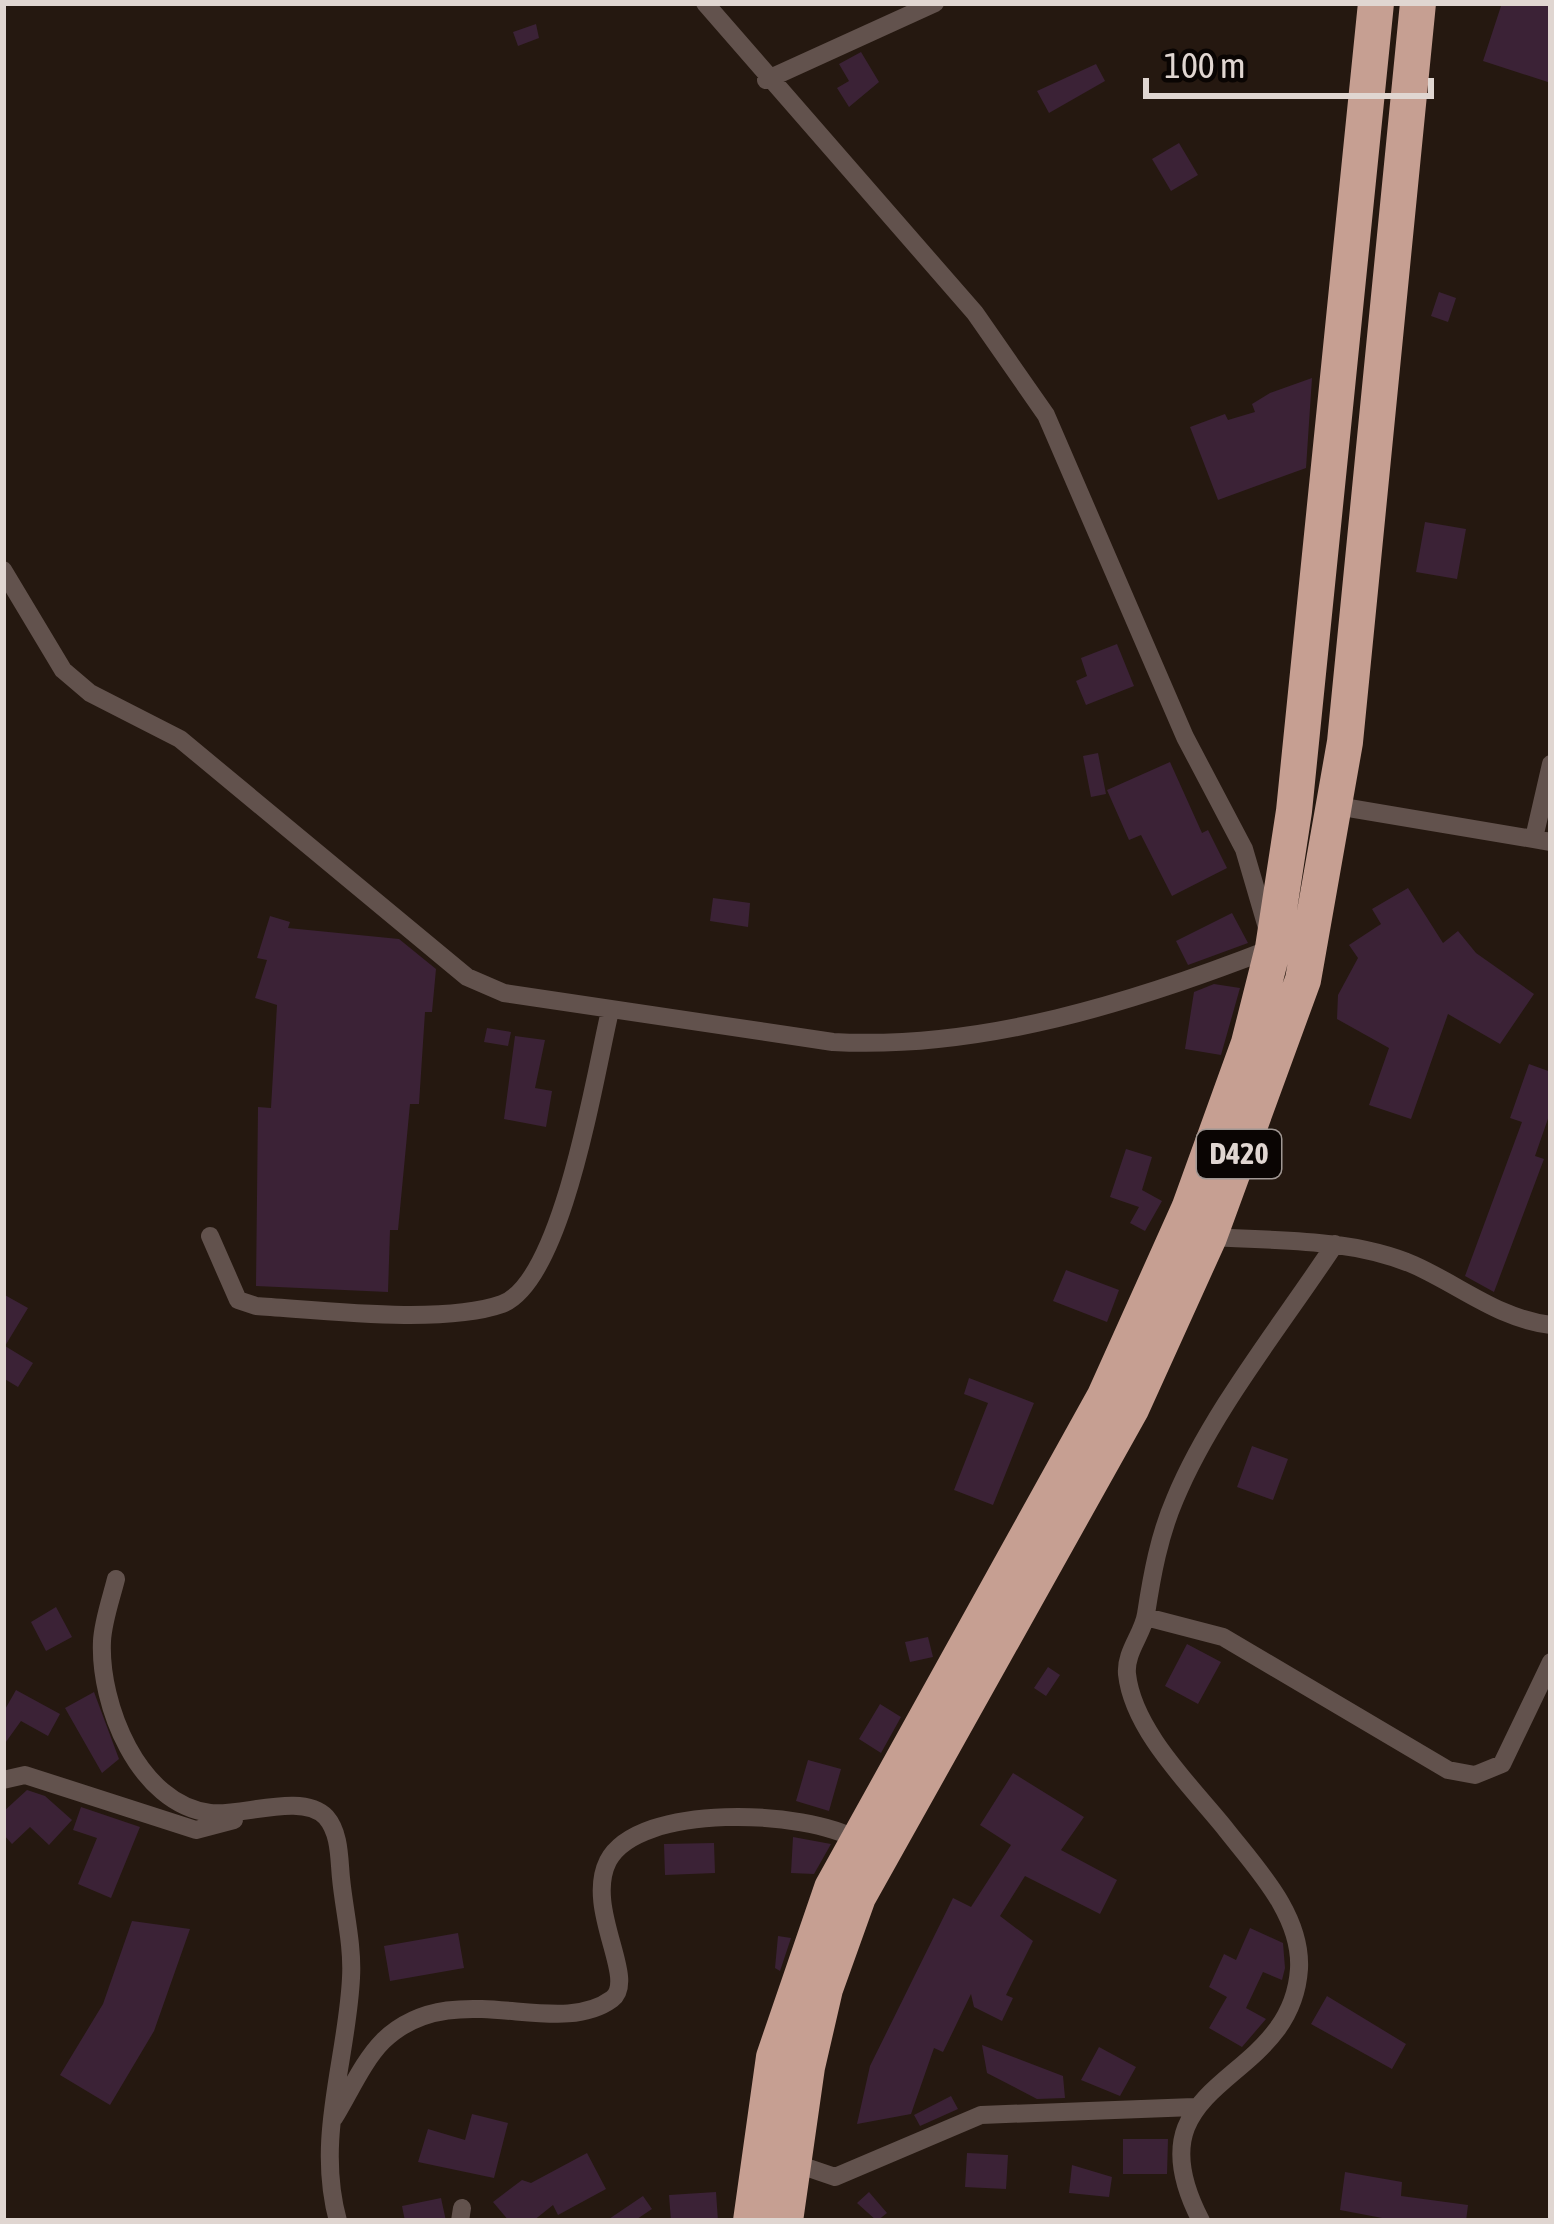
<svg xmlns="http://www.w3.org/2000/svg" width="1554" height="2224" viewBox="0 0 1554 2224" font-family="'Asap Condensed',sans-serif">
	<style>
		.building { fill: #3b2236 }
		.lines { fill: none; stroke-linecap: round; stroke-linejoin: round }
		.street { stroke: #62524d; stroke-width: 18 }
		.highway { stroke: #c69f92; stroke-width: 36 }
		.labels { text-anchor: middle; stroke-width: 10; stroke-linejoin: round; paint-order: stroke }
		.shield { fill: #0a0503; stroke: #a09793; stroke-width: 3 }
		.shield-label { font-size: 30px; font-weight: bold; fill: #e0d6d1 }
	</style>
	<rect width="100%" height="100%" fill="#251810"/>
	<path class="building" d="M1502,3h49v80l-68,-22z
		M536,24l3,14 -21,8 -5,-14z
		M861,52l18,30 -30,25 -12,-19 12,-7 -10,-17z
		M1096,64l9,17 -56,32 -12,-22z
		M1179,143l19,32 -27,16 -19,-32z
		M1439,292l17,6 -8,24 -17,-6z
		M1312,378l-6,90 -88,32 -28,-73 35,-13 3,6 27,-8 -3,-8 18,-11z
		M1425,522l41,7 -9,50 -41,-7z
		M1117,644l17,42 -48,19 -10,-24 11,-5 -6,-18z
		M1098,753l8,41 -15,3 -8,-41z
		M1170,762l32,71 6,-3 19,38 -55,28 -31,-61 -12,5 -22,-50z
		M1408,888l35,55 15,-12 18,22 58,41 -34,50 -52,-30 -37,105 -42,-14 20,-57 -52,-29 1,-24 20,-37 -9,-13 32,-21 -9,-15z
		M713,898l37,5 -2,24 -38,-6z
		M1232,913l16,30 -60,22 -12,-24z
		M270,916l20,6 -2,6 111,11 37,30 -4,43h-7l-6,92h-9l-12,126h-8l-2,62 -132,-6 2,-179 13,1 6,-103 -22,-7 12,-38 -10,-2z
		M1214,984l26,4 -19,67 -36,-6 9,-57z
		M487,1028l24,4 -3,14 -24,-4z
		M515,1036l30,4 -10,48 17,3 -6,36 -42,-8z
		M1529,1064l22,8v38l-16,46 9,3 -50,133 -29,-16 57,-154 -12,-4z
		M1126,1149l26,8 -10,33 20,11 -17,30 -15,-8 9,-16 -29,-10z
		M1066,1270l53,20 -12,32 -54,-21z
		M3,1294l25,14 -23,38 28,17 -15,24 -15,-9z
		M969,1378l65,25 -41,102 -39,-15 34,-87 -24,-9z
		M1252,1446l36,13 -15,41 -36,-13z
		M56,1607l16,30 -26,14 -15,-29z
		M928,1637l5,20 -23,5 -5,-20z
		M1187,1644l34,18 -23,42 -33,-18z
		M1048,1667l12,8 -14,21 -12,-8z
		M16,1690l44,24 -12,22 -27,-15 -18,25v-33z
		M94,1692l25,67 -17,14 -37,-65z
		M880,1704l21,13 -20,36 -22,-14z
		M808,1760l33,9 -12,42 -33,-10z
		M1013,1773l71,44 -23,33 56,30 -17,34 -75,-38 -25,40 33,25 -27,54 7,3 -11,23 -28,-14 -3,-13 -28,58 -9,-4 -23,66 -54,10 13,-58 83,-168 18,9 40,-62 -31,-20z
		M27,1790l18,6 27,24 -23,25 -19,-18 -18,17 -9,-10v-22z
		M81,1807l59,20 -29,71 -33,-14 19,-46 -24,-8z
		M793,1837l38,7 -17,30 -23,-1z
		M714,1843l1,30 -50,2 -1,-31z
		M132,1921l58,8 -36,102 -44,74 -50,-30 43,-71z
		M1250,1928l33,15 2,25 -3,12 -19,-8 -17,36 20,11 -24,28 -33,-19 18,-31 -18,-10 15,-33 12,6z
		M458,1933l6,35 -74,13 -6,-35z
		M778,1936l13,2 -11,33 -5,-3z
		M1327,1996l79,48 -14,25 -81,-45z
		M982,2045l81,31 2,22 -28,1 -50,-26z
		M1099,2047l37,20 -16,29 -39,-16z
		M951,2096l7,13 -38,17 -6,-11z
		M472,2114l36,9 -14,55 -76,-16 10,-33 37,11z
		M1123,2139h45l-1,35h-44z
		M587,2153l19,36 -48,26 -5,-10 -20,16h-24l-16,-19 29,-22 9,3z
		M967,2153l41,2 -2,34 -41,-2z
		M1072,2165l40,12 -3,20 -40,-4z
		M1345,2172l57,10 -1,14 67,9 -2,16h-68l-58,-11z
		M716,2192l2,29h-47l-2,-26z
		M869,2192l18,21 -10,8 -20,-18z
		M643,2196l9,13 -18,12h-28z
		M441,2198l5,23h-41l-3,-15z"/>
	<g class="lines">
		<path class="street" d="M766,80l169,-77
			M3,570l60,100 27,23 90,46 287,238 37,16 329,49c149,8 302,-40 440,-94l-29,-99 -59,-112 -139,-322 -71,-102 -270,-310
			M1337,806l214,36
			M1534,838l17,-74
			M210,1236l28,64 18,6c64,4 187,19 246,-2 61,-23 93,-230 108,-293
			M1209,1237c68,4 142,1 205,28 47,21 85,54 137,60
			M116,1579c-5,20 -13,42 -14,62 -3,63 36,163 108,172 31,4 92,-21 116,4 14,16 13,41 15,61 3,32 12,67 10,100 -4,82 -36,160 -13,243
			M1146,1617l77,20 225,133 27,5 27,-11 49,-102
			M3,1780l22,-5 171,55 38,-10
			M334,2118c15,-24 29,-57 49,-77 70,-68 172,0 229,-42 26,-20 -28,-90 -4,-138 31,-59 199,-51 249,-21
			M791,2162l44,15 146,-62 213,-8
			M460,2221l2,-13
			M1201,2221c-76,-146 90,-132 98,-252 3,-55 -44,-102 -75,-142 -34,-42 -91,-97 -97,-153 -2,-22 16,-40 19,-60 6,-39 13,-78 29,-115 36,-87 108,-176 160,-255"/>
		<path class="highway" d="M751,2221l23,-164 58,-169 273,-492 84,-187 60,-166 24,-95 21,-137 82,-808
			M785,2221l22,-154 18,-78 33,-92 273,-488 78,-172 94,-257 42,-238 73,-739"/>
	</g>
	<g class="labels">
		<rect class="shield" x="1197" y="1130" width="84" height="48" rx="9"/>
		<g class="shield-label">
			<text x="1239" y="1164">D420</text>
		</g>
	</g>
	<rect width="1554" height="2224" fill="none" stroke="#e0d6d1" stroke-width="12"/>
	<path d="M1146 78v18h285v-18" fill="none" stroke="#e0d6d1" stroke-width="6"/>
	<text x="1164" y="78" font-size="36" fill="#e0d6d1" stroke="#0a0503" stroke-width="9" paint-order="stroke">100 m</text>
</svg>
